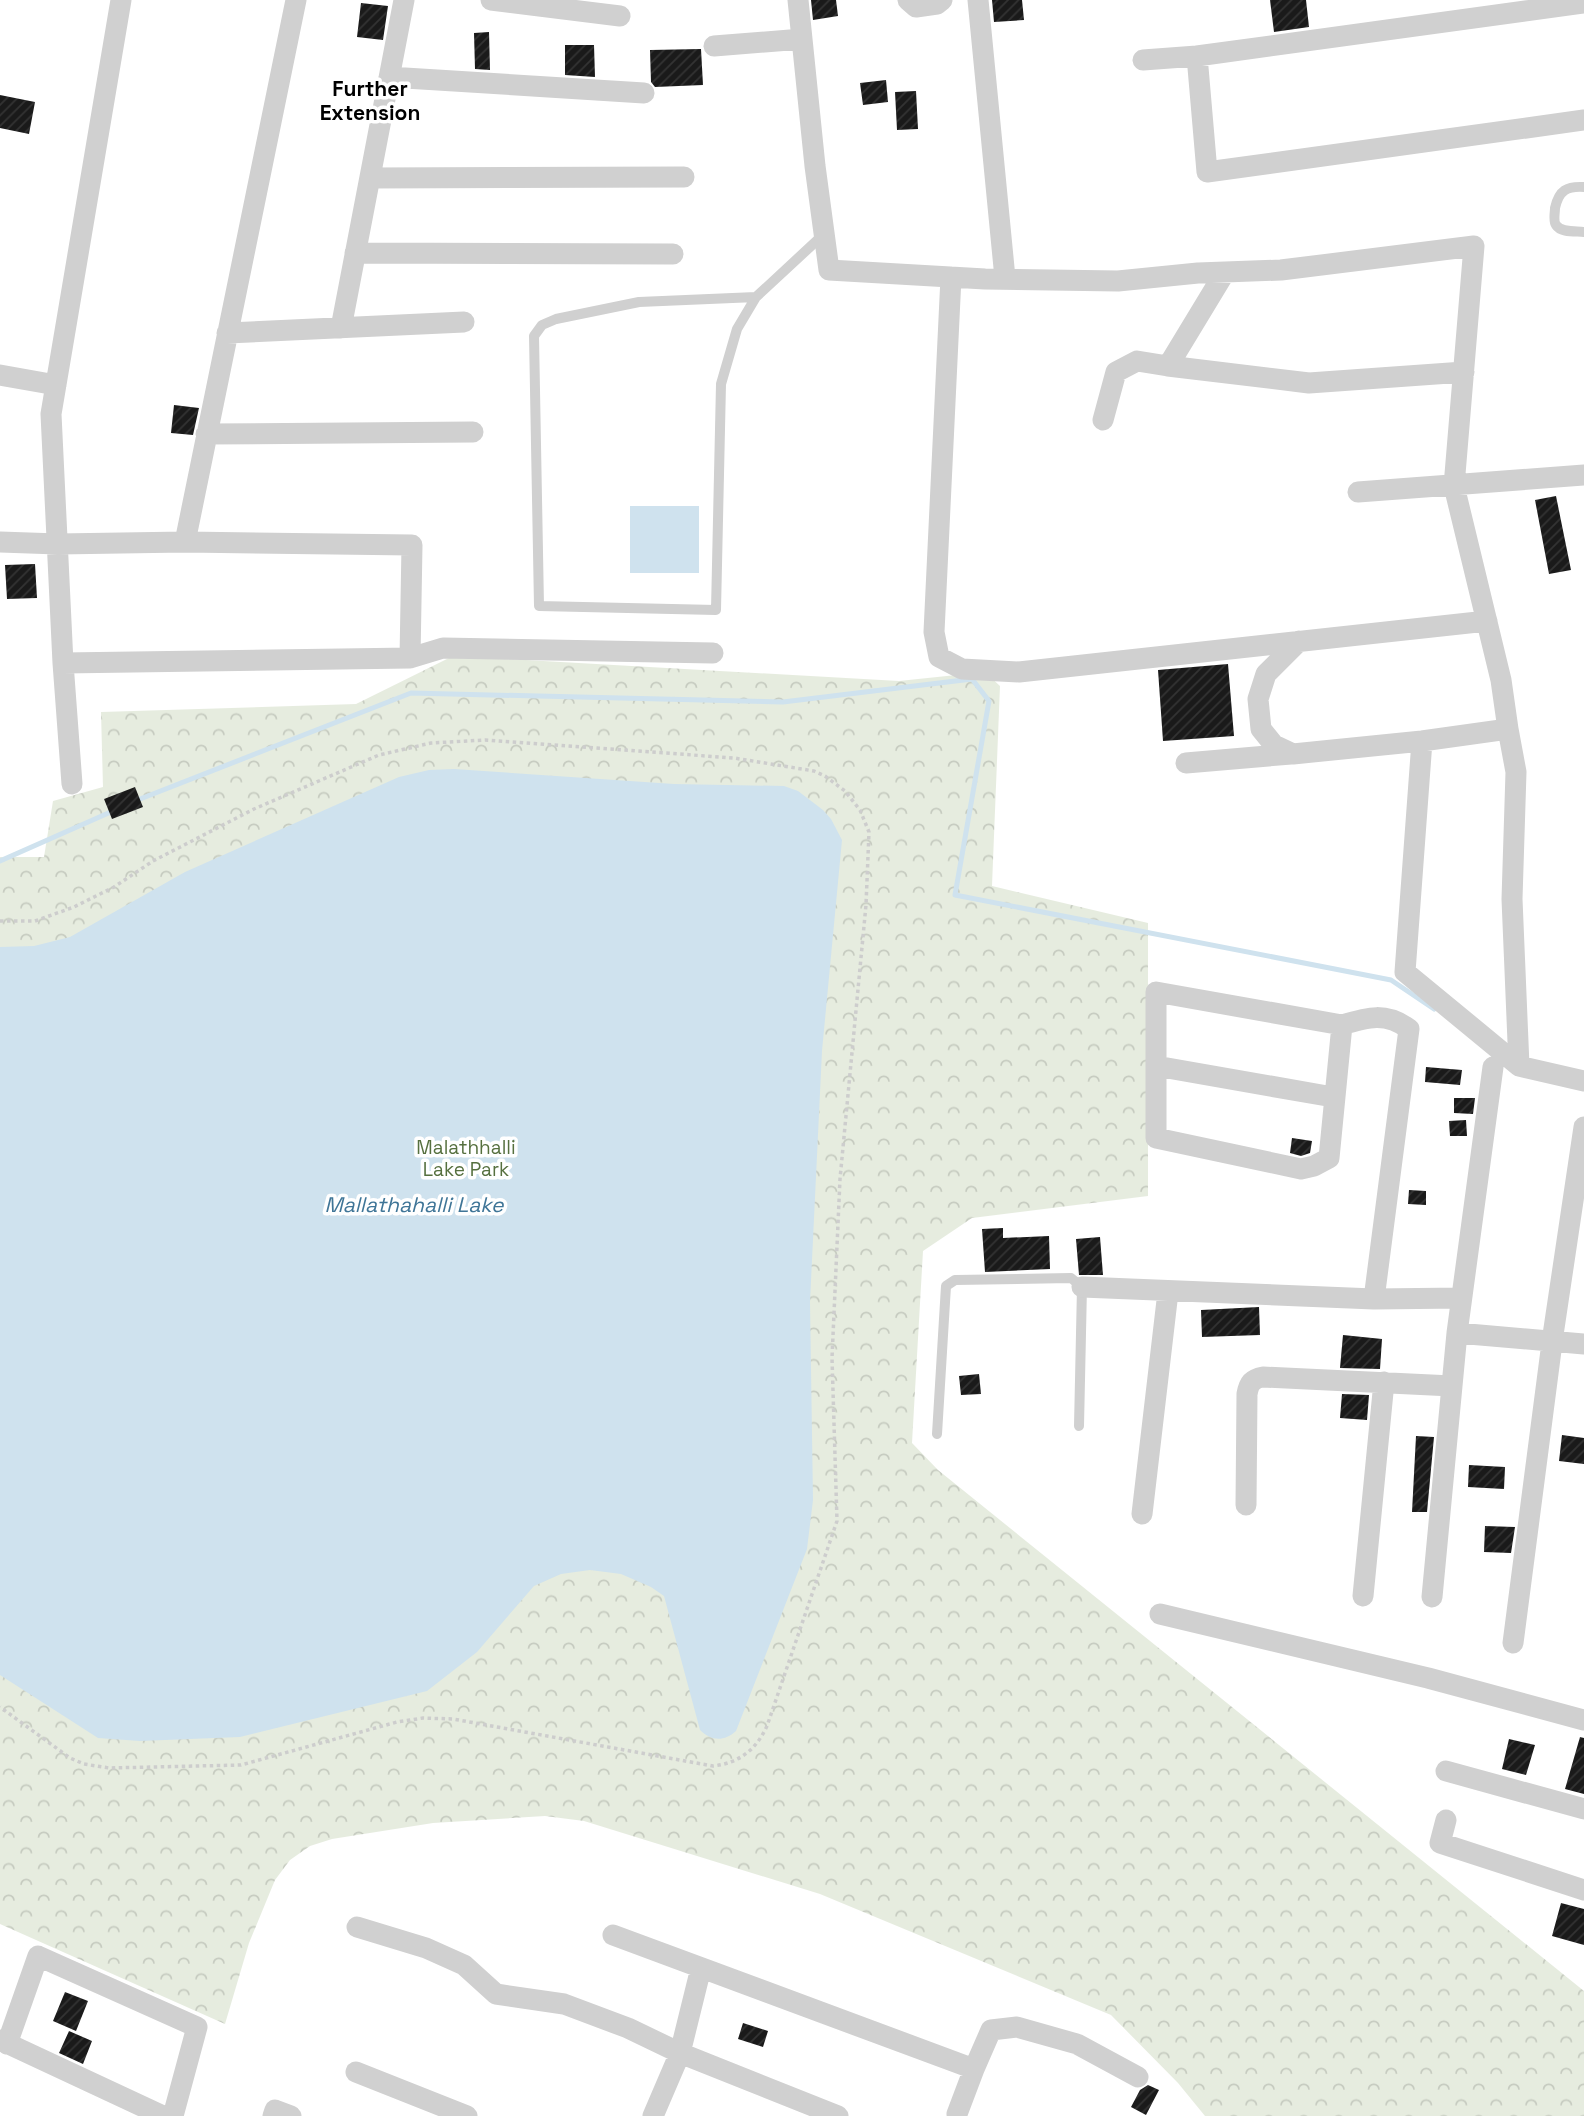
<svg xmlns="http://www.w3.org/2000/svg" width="1584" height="2116" viewBox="0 0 1584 2116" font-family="'Space Grotesk',sans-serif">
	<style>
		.park { fill: url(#park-crowns) }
		.water { fill: #cfe2ee }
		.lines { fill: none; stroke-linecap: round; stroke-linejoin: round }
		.stream { stroke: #cfe2ee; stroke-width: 5 }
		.building { fill: url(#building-hatch) }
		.path { stroke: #cdcdcd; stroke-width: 3.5; stroke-dasharray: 3.5 3.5; stroke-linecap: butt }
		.lane { stroke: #d0d0d0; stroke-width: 10 }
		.street { stroke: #d0d0d0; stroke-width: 21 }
		.labels { text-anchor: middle; stroke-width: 7; stroke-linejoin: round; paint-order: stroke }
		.park-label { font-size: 19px; fill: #56703f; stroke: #fff }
		.neighbourhood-label { font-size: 21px; font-weight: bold; fill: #000; stroke: #fff }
		.water-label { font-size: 21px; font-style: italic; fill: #3f7597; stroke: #fff }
	</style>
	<defs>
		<pattern id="park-crowns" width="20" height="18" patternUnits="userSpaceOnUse" patternTransform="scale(1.75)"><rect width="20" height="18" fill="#e6ecdf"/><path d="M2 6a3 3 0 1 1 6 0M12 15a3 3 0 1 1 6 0" fill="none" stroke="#c6cbc0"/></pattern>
		<pattern id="building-hatch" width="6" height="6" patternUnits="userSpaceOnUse" patternTransform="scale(1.75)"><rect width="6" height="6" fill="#1a1a1a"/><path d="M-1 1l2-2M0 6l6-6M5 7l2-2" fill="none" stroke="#333"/></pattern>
	</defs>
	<rect width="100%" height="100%" fill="#fff"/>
	<path class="park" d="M453,656l446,25 86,-9 15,14 -8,200 156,37v273l-176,22 -49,33 -11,192 26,27 646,521v125h-379l-27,-33 -67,-68 -291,-121 -236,-73 -39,-5 -112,7 -101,16 -22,7 -20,14 -15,20 -26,63 -24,81 -225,-100v-1067h44l9,-56 50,-14 -2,-75 255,-8z"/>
	<path class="water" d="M630,506h69v67h-69z
		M454,769l220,15 110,2 14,5 25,19 8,9 11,21 -20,211 -12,251 3,198 -6,49 -71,182c-12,11 -25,10 -36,-1l-36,-134 -13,-9 -30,-13 -31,-4 -29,4 -27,12 -57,66 -50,39 -187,46 -100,4 -42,-3 -98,-63v-728l34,-1 36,-9 115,-65 214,-95 30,-7z"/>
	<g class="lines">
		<path class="stream" d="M135,801l276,-108 372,9 189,-23 17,22 -34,194 436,85 43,29
			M0,861l113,-50"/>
	</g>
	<path class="building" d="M811,0h25l2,16 -25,4z
		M992,0h30l2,20 -30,2z
		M1270,0h36l3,27 -35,5z
		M361,3l27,3 -5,34 -26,-3z
		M489,32l1,38 -15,-1 -1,-36z
		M565,45h29l1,32 -30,-2z
		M701,49l2,36 -48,2 -4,-5 -1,-32z
		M886,80l2,22 -25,3 -3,-22z
		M916,91l2,38 -21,1 -2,-38z
		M0,95l35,7 -6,32 -29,-6z
		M174,405l25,3 -6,27 -22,-2z
		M1556,496l15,74 -22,4 -14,-74z
		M35,564l2,34 -30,1 -2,-34z
		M1228,664l6,72 -71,5 -5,-71z
		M135,787l8,20 -31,12 -8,-20z
		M1426,1067l36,3 -2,15 -35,-3z
		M1454,1098h21l-2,16 -19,-1z
		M1466,1120l1,16h-17l-1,-15z
		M1292,1138l20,3 -2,12 -9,3 -11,-3z
		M1409,1190l17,1v14l-18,-1z
		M1003,1228v10l46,-2 1,33 -65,3 -3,-43z
		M1100,1237l3,38h-24l-3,-36z
		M1259,1307l1,28 -58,2 -1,-27z
		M1343,1335l39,4 -2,30 -40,-1z
		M979,1374l2,20 -20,1 -2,-19z
		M1342,1394l27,1 -2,25 -27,-2z
		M1562,1435l22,3v26l-25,-3z
		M1416,1436l18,1 -7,75h-15z
		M1469,1465l36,2 -1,22 -36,-2z
		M1485,1526l30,1 -4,26 -27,-1z
		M1580,1737l4,1v56l-19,-5z
		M1509,1739l26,6 -9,30 -24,-6z
		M1561,1903l23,6v36l-32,-9z
		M65,1992l23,9 -12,30 -23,-10z
		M743,2023l25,8 -5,16 -25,-8z
		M69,2031l23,10 -9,23 -24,-11z
		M1148,2085l11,5 -13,25 -15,-8 9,-17z"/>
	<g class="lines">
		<path class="path" d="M0,921h35l39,-14 40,-20 39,-26 101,-52 125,-54 52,-12 54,-3 249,18 80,13 11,5 20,15 15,19 9,22 -3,73 -26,274 -8,179 5,163 -70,205c-11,24 -28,37 -54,40l-260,-47 -30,-1 -26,4 -156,43 -132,3 -25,-4 -14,-6 -70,-51"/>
		<path class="lane" d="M1584,187c-17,-1 -25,3 -29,21 0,5 -2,13 1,17 5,8 20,6 28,7
			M756,297l-117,5 -83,17 -14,6 -8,11 5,270 177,4 5,-226 16,-55 19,-32 68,-63
			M937,1434l9,-148 9,-6 116,-2 11,9 -3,139"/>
		<path class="street" d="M491,0l129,16
			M798,0l17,166 14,104 156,9 133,2 80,-8 83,-3 193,-24 -20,240 47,194 7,49 -86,12 -129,13 -19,-9 -13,-16 -3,-30 8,-25 33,-33
			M908,0l8,7 21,-3 5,-4
			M978,0l27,278
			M1584,3l-387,53 10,116 377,-52
			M714,46l88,-7
			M1143,60l54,-4
			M389,77l255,16
			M370,178l314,-1
			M355,253l318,1
			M1225,272l-57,94 141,17 155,-11
			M951,277l-17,355 5,25 23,12 57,3 468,-51
			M341,328l63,-328
			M227,333l237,-11
			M0,375l56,10
			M1103,420l13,-48 21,-11 31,5
			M206,434l267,-2
			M1358,492l226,-17
			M0,542l58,2 127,-2 227,3 -2,113 -347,5
			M185,542l111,-542
			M410,658l33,-10 270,5
			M1508,729l8,43 -4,127 7,167
			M1422,741l-17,231 114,94 65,15
			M1186,763l105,-9
			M72,784l-9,-121 -12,-249 70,-414
			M1156,992l186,33 -13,133 -15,8 -13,3 -145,-31z
			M1342,1025c26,-8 44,-13 67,4l-35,270 87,-1
			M1156,1066l177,31
			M1082,1287l292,12
			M1457,1333l127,11
			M1246,1505l1,-111c2,-11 5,-15 16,-17l189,9
			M1142,1514l26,-222
			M1363,1596l21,-214
			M1432,1597l25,-264 36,-266
			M1160,1614l268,64 156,42
			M1513,1643l40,-308 31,-208
			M1446,1771l138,38
			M1446,1820l-6,23 144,47
			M357,1927l69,21 38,17 32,29 68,10 64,24 52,25 158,63
			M613,1935l361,134 -17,45
			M0,2040l163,76
			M7,2044l31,-88 159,71 -24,89
			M974,2069l17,-39 26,-3 60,17 61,33
			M356,2072l111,44
			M273,2116l2,-6 16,6
			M653,2116l27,-63 21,-85"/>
	</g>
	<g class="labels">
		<g class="park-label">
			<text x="466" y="1154">Malathhalli<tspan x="466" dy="22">Lake Park</tspan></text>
		</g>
		<g class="neighbourhood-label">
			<text x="370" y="96">Further<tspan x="370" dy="24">Extension</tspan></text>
		</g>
		<g class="water-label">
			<text x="414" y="1212">Mallathahalli Lake</text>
		</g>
	</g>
</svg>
